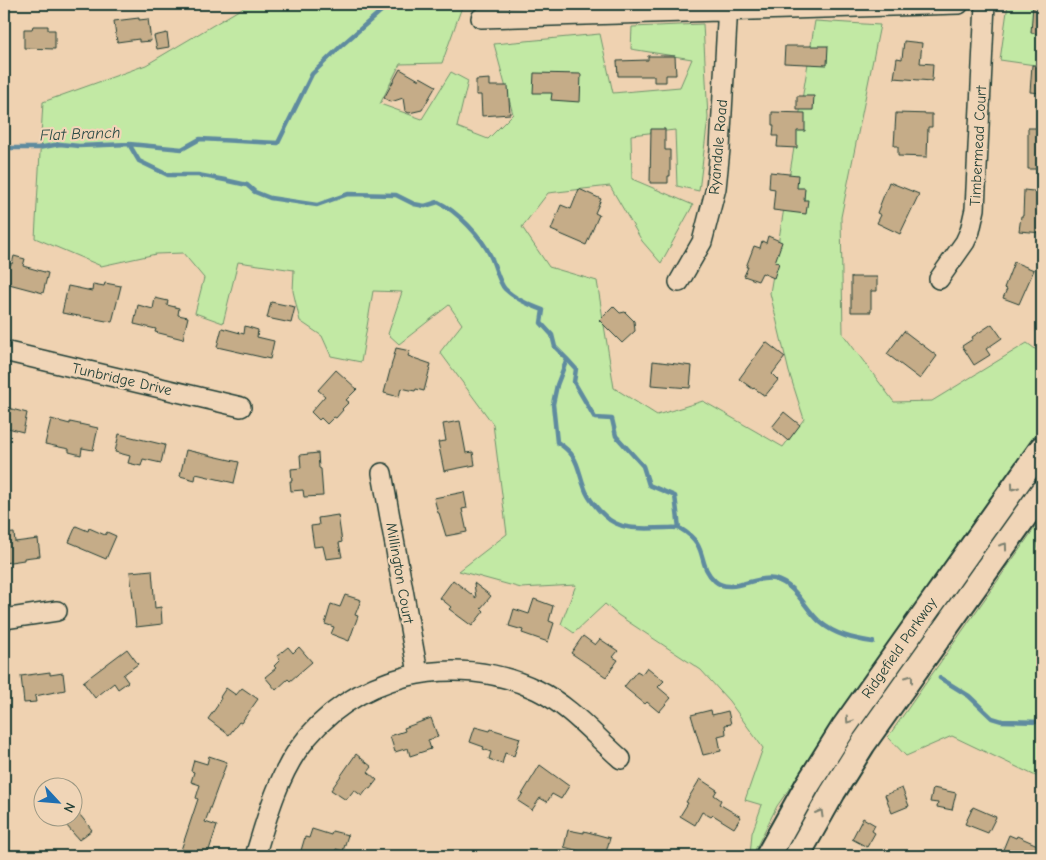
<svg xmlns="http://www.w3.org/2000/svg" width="1046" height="860" viewBox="0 0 1046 860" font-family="'Comic Neue',sans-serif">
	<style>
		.green { fill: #c2e9a4; stroke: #70936c }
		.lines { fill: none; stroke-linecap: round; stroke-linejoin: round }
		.stream { stroke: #5f8b9f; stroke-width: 4.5 }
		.building { fill: #c5ac88; stroke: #1f3d34 }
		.minor-casing { stroke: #1f3d34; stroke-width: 22 }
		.major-casing { stroke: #1f3d34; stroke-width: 28 }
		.minor { stroke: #f0d5b7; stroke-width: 19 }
		.major { stroke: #f0d5b7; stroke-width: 24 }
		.oneway { stroke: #7d816f }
		.labels { text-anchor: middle; stroke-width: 4.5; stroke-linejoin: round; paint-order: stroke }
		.street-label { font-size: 15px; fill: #1f3d34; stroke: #f0d5b7 }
		.water-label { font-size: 16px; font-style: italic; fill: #2a4a46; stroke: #f0d5b7 }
	</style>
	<rect width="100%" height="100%" fill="#efd2b1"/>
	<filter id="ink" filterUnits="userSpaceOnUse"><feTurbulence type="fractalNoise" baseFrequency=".02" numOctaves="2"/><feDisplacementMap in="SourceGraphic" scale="10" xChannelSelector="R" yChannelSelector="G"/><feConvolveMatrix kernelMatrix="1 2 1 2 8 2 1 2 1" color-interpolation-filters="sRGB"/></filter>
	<g filter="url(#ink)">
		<path class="green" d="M249,4h214l-21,59 -42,1 -20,40 42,15 29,-47 17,9 -11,46 31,12 25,-25 -19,-70 106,-10 13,59 67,-6 12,-28 -61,-10 1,-22 71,-3 5,94 -9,73 -22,-5 -2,-56 -44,5 1,44 61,26 -32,58 -19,-22 -32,-55 -62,7 -26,34 27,40 48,14 17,107 43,27 46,-14 80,46 21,-28 -15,-47 -19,-79 45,-272 65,4 -39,192 2,117 51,68 38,-1 95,-58 11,8 4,-6v87l-265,374 -25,50h-2l2,-23 10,-28 -17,-5 18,-52 -34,-47 -28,-31 -83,-55 -13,-11 -31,29 -13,-9 15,-39 -55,3 -62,-17 48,-37 -14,-110 -53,-72 22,-28 -13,-19 -50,39 -11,-10 14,-42 -29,-1 -12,71 -30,-6 -9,-20 -22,-15 -7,-30 1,-21 -56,-8 -15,61 -28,-10 9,-35 -21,-25 -27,1 -55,12 -66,-28 8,-136 103,-37z
			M1008,4h34v62l-42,-6z
			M1036,526l6,68v185l-90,-43 -46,20 -18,-19z"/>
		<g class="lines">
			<path class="stream" d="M129,144l53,5 18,-10 78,4 34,-69 30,-29 47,-41
				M4,148h34l22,-4 19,2 50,-2 10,17 29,14h30l27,5 22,5 8,7 15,6 47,7 31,-11 48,1 18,9 11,2 13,-4c19,9 44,35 53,55 4,8 8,26 14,32 9,9 27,17 38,21l-2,13 11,12 3,12 12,12 -10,26 -4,19 4,38c23,15 19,24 28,47 3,9 13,21 20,27 16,16 41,12 61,12 5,0 11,-1 15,1 29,17 15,35 34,52 16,14 40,-6 59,-2 23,6 30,29 46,43 15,13 34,17 53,20
				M567,359l9,10 -2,13 21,36 17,1 4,17 27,30 6,19 26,11 4,32
				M940,678l29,18 23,22 10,3 40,1"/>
		</g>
		<path class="building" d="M1033,4h9v30l-11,-1z
			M139,18v2l9,-1 3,22 -12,1v-3l-22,3 -3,-21z
			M33,26h15v4h7v19l-31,-1v-19h8z
			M167,33l2,14 -12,2 -3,-13z
			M904,41l18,2 -2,20 13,1 -1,17 -38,-3 3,-20 5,1z
			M785,46h43l-1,19 -43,-2z
			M648,56h27l1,19h-10v7h-12v-6h-36l-1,-15 31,-1z
			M1032,65l10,1v27l-12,-1z
			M400,69l19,11 1,-3 16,9 -14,24 -13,3 -4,-2 -2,-13 -12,4 -7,-4z
			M534,73l47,1 -1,28 -29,-2 1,-7h-19z
			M490,79v7h18l2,28 -28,2 -1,-21h-5v-15z
			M797,96h17l-1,14h-16z
			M772,112l33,1v18h-8v17l-20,-1 1,-11h-5l1,-11h-2z
			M896,113l36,1v13h-4l-1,30 -29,-1v-10h-4z
			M1028,128h14v41h-14z
			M651,129h14v21h5v26h-2v7h-18z
			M770,172l28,3 -1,13h8l-1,12h4l-2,14 -33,-4 2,-21 -6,-1z
			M889,182l30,12 -19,40 -23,-11 4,-8 -4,-2z
			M579,189l22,10 -6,14 4,2 -13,30 -35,-15 10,-25 10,4z
			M1024,190l18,2v41l-23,-2 2,-15h2z
			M768,236l14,6 -7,20 4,1 -5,15 -12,-5 -4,8 -14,-5 4,-9h-2l8,-21 6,2 2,-7 4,2z
			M14,256l11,3 -2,7 25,7 -5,20 -34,-9v-2l-5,-1 4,-18 4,1z
			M1014,262l20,8 -15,34 -16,-6 4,-9 -3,-1z
			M851,277h26v14h-6v21h-20z
			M105,283l16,3 -9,36 -50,-9 6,-27 24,5 1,-7 11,2z
			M155,298l13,3 -1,4 12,3 -1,7 10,2 -5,22 -28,-7 1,-3 -22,-5 4,-19 15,4z
			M271,302l24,5 -4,16 -24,-5z
			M613,306l7,7 5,-1 9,9 1,10 -13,12 -23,-23z
			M992,324l10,14 -16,11 4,6 -16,10 -12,-19 11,-7 -1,-2z
			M245,326l13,4 -1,7 17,4 -4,18 -53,-12 5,-19 22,6z
			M904,331l33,25 -17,23 -33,-25z
			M766,342l19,15 -13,17 6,6 -13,16 -11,-8 -1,1 -14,-10z
			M396,348l14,3 -2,5 23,8 -7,27 -8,-2 -1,2 -14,-3 -2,9 -15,-4z
			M653,361l39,5 -2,22 -39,-3z
			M336,370l21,19 -11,11 3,2 -7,7 1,1 -7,8 -2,-1 -7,7 -6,-6 -2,2 -8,-8 14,-16 -7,-6z
			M4,407l23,6 -4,19 -19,-5z
			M784,412l16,13 -12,16 -16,-14z
			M51,419l19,5v-2l28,6 -5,22 -11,-2 -1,7 -12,-3v-3l-24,-5z
			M460,421l6,32 7,-1 2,13 -31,6 -6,-29 8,-1 -3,-17z
			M119,434l46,11 -4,18 -18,-4 -2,7 -13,-3 2,-7 -15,-4z
			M186,450l53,12 -5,21 -38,-9 -1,6 -15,-4z
			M318,453l1,15 2,1 2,27 -19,1 -1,-7 -12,1 -1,-10h2l-1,-12 10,-1 -1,-13z
			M464,492l3,16 -5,1 5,23 -21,4 -7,-23h-1l-4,-15z
			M338,515l4,27 -3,1 3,14 -16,2 -3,-13 -9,1 -3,-21 8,-1 -1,-7z
			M76,526l12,5 1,-3 16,7 2,-3 9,4 -10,23 -26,-11 1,-1 -12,-5z
			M14,533l1,9 23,-3 2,17 -16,2v2l-20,3v-29z
			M152,570l3,38 6,-1 1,17 -26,3 -6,-55z
			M453,580l23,18 -2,-15 17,13 -10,12 3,3 -12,15 -23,-17 2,-2 -11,-9z
			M345,595l16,5 -6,15 3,1 -9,25 -18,-7 3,-7 -9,-3 6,-20 9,3z
			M534,599l19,7 -4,15 5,2 -6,19 -26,-9 1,-3 -14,-4 5,-17 15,5z
			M583,636l12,9 5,-6 18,12 -5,6 5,3 -12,17 -35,-24z
			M288,647l5,6 6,-6 13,15 -22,19 -2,-2 -12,11 -11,-13 11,-9 -2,-2 6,-6 -3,-4z
			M127,649l11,15 -15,11 5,7 -10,7 -4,-6 -19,15 -12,-16z
			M647,667l17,14 -6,6 13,11 -12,14 -12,-10 -2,2 -21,-17 13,-16 5,3z
			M50,672v3l13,-2 2,17 -30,6 1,6 -12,1 -3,-27z
			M226,688l10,7 6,-7 16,11 -17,24 -2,-1 -10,13 -21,-16 10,-14h-1l4,-7 -1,-1z
			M711,710l1,5 16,-4 3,13 -6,1 1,9 -8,2 3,15 -18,4 -12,-40z
			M431,718l7,19 -10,3 3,9 -21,7 -2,-8 -13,4 -5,-16 15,-5 -1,-3z
			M475,727l15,4 1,-2 29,9 -6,18 -9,-3 -3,11 -13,-5 2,-7 -8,-3 1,-2 -14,-5z
			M356,754l16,13 -4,5 9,8 -7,9 -2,-1 -6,8 -8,-6 -8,10 -15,-10z
			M209,756l18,6 -22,60 12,4 -9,27 -2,-1 -1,4h-26l19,-57 -2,-1 4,-13 -9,-3 3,-10 -3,-1 3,-11 13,4z
			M540,765l29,21 -8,13 -9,-5 -5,8 -7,-4 -8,12 -14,-9z
			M700,779l17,11 -3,5 7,5 -2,4 22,13 -7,11 -21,-13 -2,2 -9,-5 -7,13 -15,-9 8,-13 -2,-1z
			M902,788l7,18 -17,7 -7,-18z
			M933,788l23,5 -4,17 -15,-3 1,-4 -8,-1z
			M72,805l20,25 -13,10 -19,-22h12z
			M973,807l23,10 -8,16 -23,-9z
			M863,818l12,7 -3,6 3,2 -8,14 -15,-8z
			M312,829l19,6 1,-4 16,4 -5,16 -7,-2 -2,7h-25l-9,-2 5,-17 4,1z
			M568,830l16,3v-2l26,7 -5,18h-27l1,-5 -15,-4z
			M1009,835l7,3 1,-2 25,11v9h-32l-8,-4z"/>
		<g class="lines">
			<g class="minor-casing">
				<path id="minor" d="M481,18l478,-14
					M939,279l26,-37 5,-11 5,-22 10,-205
					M679,282l23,-40 14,-54 4,-39 8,-145
					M4,351l237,56
					M382,473l36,200
					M4,619l53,-8
					M255,856c11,-35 21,-74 42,-105 53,-77 157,-101 240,-61 33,16 57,45 84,69"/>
			</g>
			<g class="major-casing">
				<path id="major" d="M768,856l39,-70 37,-59 198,-279
					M797,856l36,-64 30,-48 179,-252"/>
			</g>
			<use href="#minor" class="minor"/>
			<use href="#major" class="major"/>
		</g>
		<defs><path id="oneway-chevron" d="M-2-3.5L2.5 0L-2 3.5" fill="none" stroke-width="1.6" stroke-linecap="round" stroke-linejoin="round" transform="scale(1.25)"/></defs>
		<g class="oneway">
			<use href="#oneway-chevron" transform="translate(1014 487) rotate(126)"/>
			<use href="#oneway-chevron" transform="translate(1004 546) rotate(-54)"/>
			<use href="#oneway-chevron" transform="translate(910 678) rotate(-54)"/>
			<use href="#oneway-chevron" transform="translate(849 720) rotate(124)"/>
			<use href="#oneway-chevron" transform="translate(820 813) rotate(-60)"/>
		</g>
	</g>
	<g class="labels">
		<g class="street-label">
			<text transform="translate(978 146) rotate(-87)" y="5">Timbermead Court</text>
			<text transform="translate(718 147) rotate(-85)" y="5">Ryandale Road</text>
			<text transform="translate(122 379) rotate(13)" y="5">Tunbridge Drive</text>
			<text transform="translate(400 573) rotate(80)" y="5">Millington Court</text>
			<text transform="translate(899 648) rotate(-55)" y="5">Ridgefield Parkway</text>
		</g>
		<g class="water-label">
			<text transform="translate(80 133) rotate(-2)" y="6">Flat Branch</text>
		</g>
	</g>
	<rect width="1046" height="860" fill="none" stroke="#f0d5b7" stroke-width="20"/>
	<rect x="10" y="10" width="1026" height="840" fill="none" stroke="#1f3d34" stroke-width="2" filter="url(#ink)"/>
	<g transform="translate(58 802) rotate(116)"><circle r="24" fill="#f0d5b7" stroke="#9c9883"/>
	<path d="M0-4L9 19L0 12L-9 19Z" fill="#1f6fb2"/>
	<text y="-8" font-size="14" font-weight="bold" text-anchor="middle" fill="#1f3d34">N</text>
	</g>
</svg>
